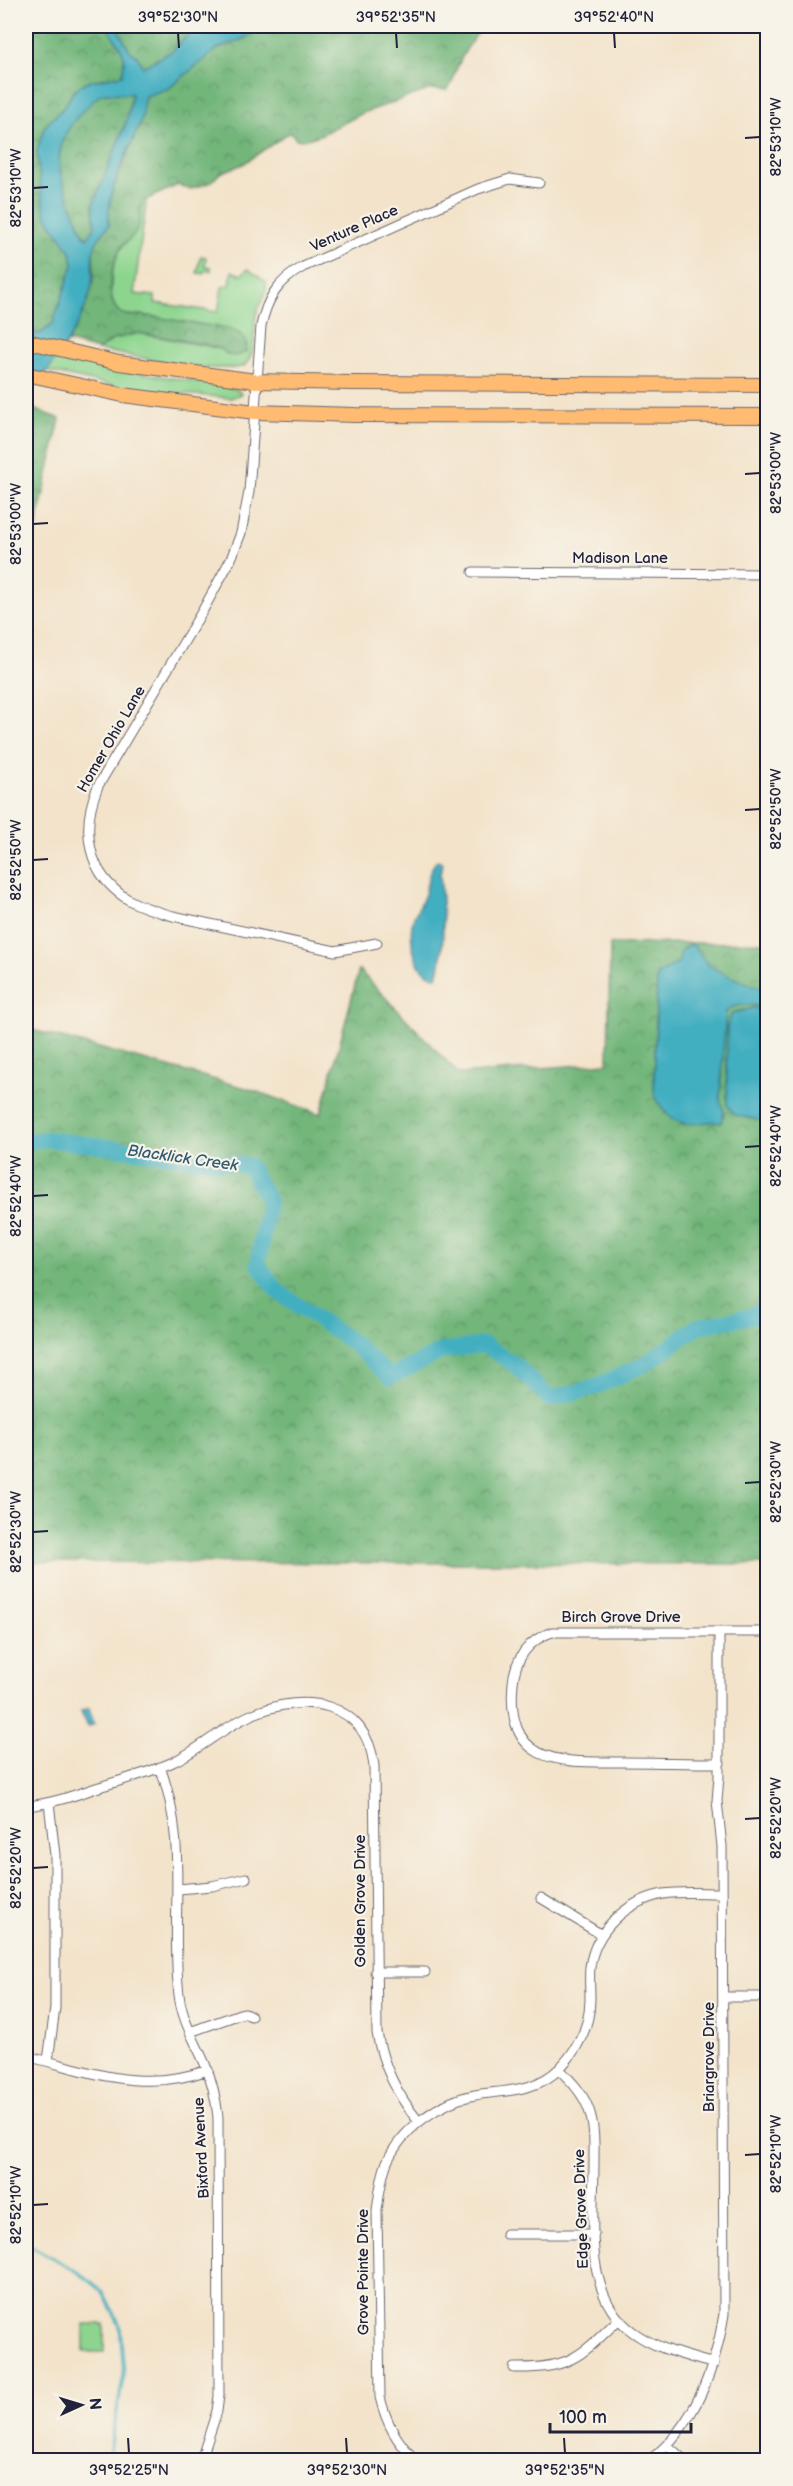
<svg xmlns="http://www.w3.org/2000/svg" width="793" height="2486" viewBox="0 0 793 2486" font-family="'Balsamiq Sans',sans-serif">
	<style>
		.grass { fill: #8dd58f; stroke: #587c65; stroke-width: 1.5 }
		.forest { fill: url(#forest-crowns); stroke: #4a6c5a; stroke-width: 1.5 }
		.water { fill: #43afc1; stroke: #32687e; stroke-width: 1.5; fill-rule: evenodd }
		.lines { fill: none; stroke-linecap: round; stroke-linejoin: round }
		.stream { stroke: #43afc1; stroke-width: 3 }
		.river { stroke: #43afc1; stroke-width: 16 }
		.minor-casing { stroke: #6b666d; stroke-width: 11 }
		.primary-casing { stroke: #6b666d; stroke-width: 16 }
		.minor { stroke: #fff; stroke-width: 9 }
		.primary { stroke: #ffbb71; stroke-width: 14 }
		.ticks { fill: none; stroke: #22223b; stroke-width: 2 }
		.labels { text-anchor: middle; stroke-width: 4.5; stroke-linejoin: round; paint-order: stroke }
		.street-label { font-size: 15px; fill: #22223b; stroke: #f7f3e8 }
		.water-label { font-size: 16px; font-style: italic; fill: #2f5a71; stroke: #f7f3e8 }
		.neatline { fill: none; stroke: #22223b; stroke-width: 2 }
		.ticks-label { font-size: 15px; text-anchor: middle; fill: #22223b }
	</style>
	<defs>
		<pattern id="forest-crowns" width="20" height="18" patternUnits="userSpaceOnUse" patternTransform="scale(1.5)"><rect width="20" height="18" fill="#72b67a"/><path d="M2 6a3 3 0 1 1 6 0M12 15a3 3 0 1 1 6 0" fill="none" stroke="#5d9465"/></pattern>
	</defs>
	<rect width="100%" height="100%" fill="#f7f3e8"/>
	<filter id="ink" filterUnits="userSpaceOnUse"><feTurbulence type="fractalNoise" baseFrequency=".0167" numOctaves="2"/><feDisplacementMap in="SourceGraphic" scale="12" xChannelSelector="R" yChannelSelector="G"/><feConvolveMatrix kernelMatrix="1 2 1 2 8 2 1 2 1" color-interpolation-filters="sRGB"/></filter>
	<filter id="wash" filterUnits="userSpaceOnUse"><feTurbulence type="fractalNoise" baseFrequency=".008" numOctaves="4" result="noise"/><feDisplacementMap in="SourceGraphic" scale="24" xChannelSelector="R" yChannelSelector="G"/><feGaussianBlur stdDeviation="1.35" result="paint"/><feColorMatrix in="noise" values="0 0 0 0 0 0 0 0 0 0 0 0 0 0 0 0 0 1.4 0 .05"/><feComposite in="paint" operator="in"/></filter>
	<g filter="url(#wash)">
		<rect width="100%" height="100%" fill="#f3e3ca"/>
		<path class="grass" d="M147,197l-13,97 21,2v7l63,9 4,-25 8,-2 2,-14 9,4 7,-6 18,13c2,12 -7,21 -10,33 -3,17 1,38 -12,51 -26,9 -115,-11 -146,-16l16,-11 24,-6 83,16 19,-16 -9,-3 -89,-15c-6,0 -13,2 -19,-1 -20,-9 -11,-49 -3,-64 3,-7 8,-8 12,-14 6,-9 8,-25 10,-35z
			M201,256l5,1 -1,9 6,1v4h-7v3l-7,-1z
			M56,357l52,11 112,17 18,5 3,4 -10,4 -103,-9 -82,-18z
			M84,2324h20v28h-20z"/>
		<path class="forest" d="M26,26h81c10,20 22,23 15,49l-36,7 -12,8 -10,17 -20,20 -7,25 4,41 6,23 24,36 2,13 -20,58 -11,10 -16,-1z
			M116,26h86l-13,8 -17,17 -29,16 -6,-11 -7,-5z
			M264,26h220c-11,12 -21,27 -27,42 -4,8 -3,15 -10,22l-16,-1 -68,24 -43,22 -16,5 -8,-1 -5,-6 -4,1 -44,30 -23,9 -9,9 -20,7 -13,-4 -35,16c-3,9 -2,24 -7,31 -4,7 -12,10 -16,17 -8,16 -17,56 3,65 6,3 13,1 19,1l89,14c11,5 18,11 15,23l-9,4 -9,-1 -7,-6 -18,-5 -65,-11 -24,6 -16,11 -30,-8 23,-51 3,-14 -1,-26 4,-11 12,-15 -1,-11 6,-29 28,-66v-16l3,-7 24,-8 48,-39 26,-10z
			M102,92l30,1 -5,26 -34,86 2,22 -7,11 -4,-2c-26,-66 -46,-89 18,-144z
			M26,406l34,13 -28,128 -6,14z
			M26,895l3,134 217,59 75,26 38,-144 100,104 149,-11 2,-119 157,-2v622l-741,-2z"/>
		<path class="water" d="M107,26h9l14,25 7,5 6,11 29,-16 17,-17 13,-8h62l-21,13 -26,10 -48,39 -24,8c-4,8 0,14 -3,22 -13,35 -36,68 -33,107 -6,8 -13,15 -15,24 -4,12 1,27 -3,41 -11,40 -38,76 -65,106v-48l9,-14 7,-1 11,-10 20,-58 -2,-13 -25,-36 -5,-23 -4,-41 7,-25 20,-20 10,-16 12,-9 36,-7c7,-26 -5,-29 -15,-49zM102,93l30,1 -5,26 -34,85 2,22 -8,11 -3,-2c-26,-66 -46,-89 18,-143z
			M438,860l4,3 -2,12c3,30 6,74 -3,102 -23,-2 -29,-39 -24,-57 3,-9 9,-17 12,-26 3,-12 3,-25 13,-34z
			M691,944c8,5 10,15 18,21 17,12 39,18 58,25v16c-14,0 -31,-5 -41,6l-6,88 4,12 -3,11c-15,-3 -20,1 -33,1 -17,-1 -29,-17 -34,-31l3,-118 22,-13 2,-12z
			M753,1008l14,2v112l-32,-7 -8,-10v-78l5,-14z
			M89,1708l5,16 -6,3 -7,-16z"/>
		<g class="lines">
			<path class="stream" d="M26,2243l52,29 25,20 17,34 4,48 -16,86"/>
			<path class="river" d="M26,1141l22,-2 201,27 19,34 -10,64 18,26 77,53 37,34 52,-26 42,-6 30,19 36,35 45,-12 52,-24 51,-37 54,-10 16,-9"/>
		</g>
	</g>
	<g filter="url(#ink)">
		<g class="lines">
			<g class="minor-casing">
				<path id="minor" d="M473,572l295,2
					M377,943l-42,8 -162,-35c-14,-4 -30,-8 -44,-16 -42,-25 -49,-71 -31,-114l105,-176 28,-51 10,-26 8,-41 12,-166c6,-28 17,-45 42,-59l175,-78 32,-10 29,4
					M720,1763c-33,0 -65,-1 -97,-1 -62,0 -118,5 -110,-79 2,-24 15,-43 39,-51h216
					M160,1767c29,77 10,149 19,228 3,25 16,46 26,69 7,17 11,34 13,53l1,279 -2,15 -16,49
					M26,1806c24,-2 47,-10 70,-18 26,-8 53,-15 77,-26 28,-13 50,-35 78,-47 52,-23 116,-15 123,51l3,267c6,34 20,62 42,89
					M178,1889l34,-3 34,-8
					M541,1898l61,37
					M375,1972h50
					M724,1997h44
					M190,2032l50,-18 5,-1 6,3
					M26,2056c65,15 114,38 182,14
					M48,2061l7,-53v-153l-6,-52
					M559,2069c12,12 24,24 30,41 6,17 5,36 5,54 0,54 -12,132 39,168 23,17 54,24 81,32
					M506,2234h88
					M514,2368c56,1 66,-11 105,-49
					M667,2445l17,15
					M416,2460c-20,-18 -30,-38 -36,-63l-3,-186c2,-16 4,-34 10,-49 15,-33 53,-61 88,-67 32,-5 61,-3 85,-27 18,-19 30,-43 30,-69 0,-11 -1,-22 0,-32 5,-37 37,-66 73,-73 19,-3 40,-1 59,-1
					M650,2460c46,-36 65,-91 74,-146l-2,-468 -5,-45 2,-25v-144"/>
			</g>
			<g class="primary-casing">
				<path id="primary" d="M26,341l93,22 137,18 95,2 417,2
					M26,374l97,21 132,17 100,3 413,1"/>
			</g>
			<use href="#minor" class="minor"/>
			<use href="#primary" class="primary"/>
		</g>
	</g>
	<path class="ticks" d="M178,33l1,15M396,33l1,15M614,33l1,15M745,138l15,-1M33,188l15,-1M745,474l15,-1M33,524l15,-1M745,810l15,-1M33,860l15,-1M745,1147l15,-1M33,1196l15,-1M745,1483l15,-1M33,1532l15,-1M745,1819l15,-1M33,1868l15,-1M745,2155l15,-1M33,2205l15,-1M128,2438l1,15M346,2438l1,15M564,2438l1,15"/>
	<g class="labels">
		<g class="street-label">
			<text transform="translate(354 228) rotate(-24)" y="5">Venture Place</text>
			<text x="620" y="563">Madison Lane</text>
			<text transform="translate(111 739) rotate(-60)" y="5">Homer Ohio Lane</text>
			<text x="621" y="1622">Birch Grove Drive</text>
			<text transform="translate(360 1901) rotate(-90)" y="5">Golden Grove Drive</text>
			<text transform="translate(709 2057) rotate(-90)" y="5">Briargrove Drive</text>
			<text transform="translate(201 2148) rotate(-93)" y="5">Bixford Avenue</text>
			<text transform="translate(581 2209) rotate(-92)" y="5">Edge Grove Drive</text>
			<text transform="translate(363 2272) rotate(-90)" y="5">Grove Pointe Drive</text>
		</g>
		<g class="water-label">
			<text transform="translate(183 1157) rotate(8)" y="6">Blacklick Creek</text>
		</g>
	</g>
	<rect width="793" height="2486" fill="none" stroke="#f7f3e8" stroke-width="66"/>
	<g transform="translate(81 2405) rotate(86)" stroke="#f7f3e8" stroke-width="4.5" paint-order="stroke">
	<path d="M0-4.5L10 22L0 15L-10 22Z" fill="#22223b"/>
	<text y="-9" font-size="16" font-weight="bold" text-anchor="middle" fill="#22223b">N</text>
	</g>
	<path d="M550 2423v9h141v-9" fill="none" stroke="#22223b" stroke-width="3"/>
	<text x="559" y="2423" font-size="18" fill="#22223b" stroke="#f7f3e8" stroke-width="4.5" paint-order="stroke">100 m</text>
	<rect x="33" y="33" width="727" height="2420" class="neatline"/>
	<g class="ticks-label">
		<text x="178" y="22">39°52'30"N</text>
		<text x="396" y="22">39°52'35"N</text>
		<text x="614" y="22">39°52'40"N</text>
		<text transform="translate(776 137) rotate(-90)" y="5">82°53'10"W</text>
		<text transform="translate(16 188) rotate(-90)" y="5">82°53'10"W</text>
		<text transform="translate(776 473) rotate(-90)" y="5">82°53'00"W</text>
		<text transform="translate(16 524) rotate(-90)" y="5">82°53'00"W</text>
		<text transform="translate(776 809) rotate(-90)" y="5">82°52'50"W</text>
		<text transform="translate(16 860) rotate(-90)" y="5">82°52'50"W</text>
		<text transform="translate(776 1146) rotate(-90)" y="5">82°52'40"W</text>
		<text transform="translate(16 1196) rotate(-90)" y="5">82°52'40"W</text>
		<text transform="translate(776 1482) rotate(-90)" y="5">82°52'30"W</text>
		<text transform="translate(16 1532) rotate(-90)" y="5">82°52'30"W</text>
		<text transform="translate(776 1818) rotate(-90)" y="5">82°52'20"W</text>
		<text transform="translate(16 1868) rotate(-90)" y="5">82°52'20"W</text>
		<text transform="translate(776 2154) rotate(-90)" y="5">82°52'10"W</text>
		<text transform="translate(16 2205) rotate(-90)" y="5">82°52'10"W</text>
		<text x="129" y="2475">39°52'25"N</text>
		<text x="347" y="2475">39°52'30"N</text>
		<text x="565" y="2475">39°52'35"N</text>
	</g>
</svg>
